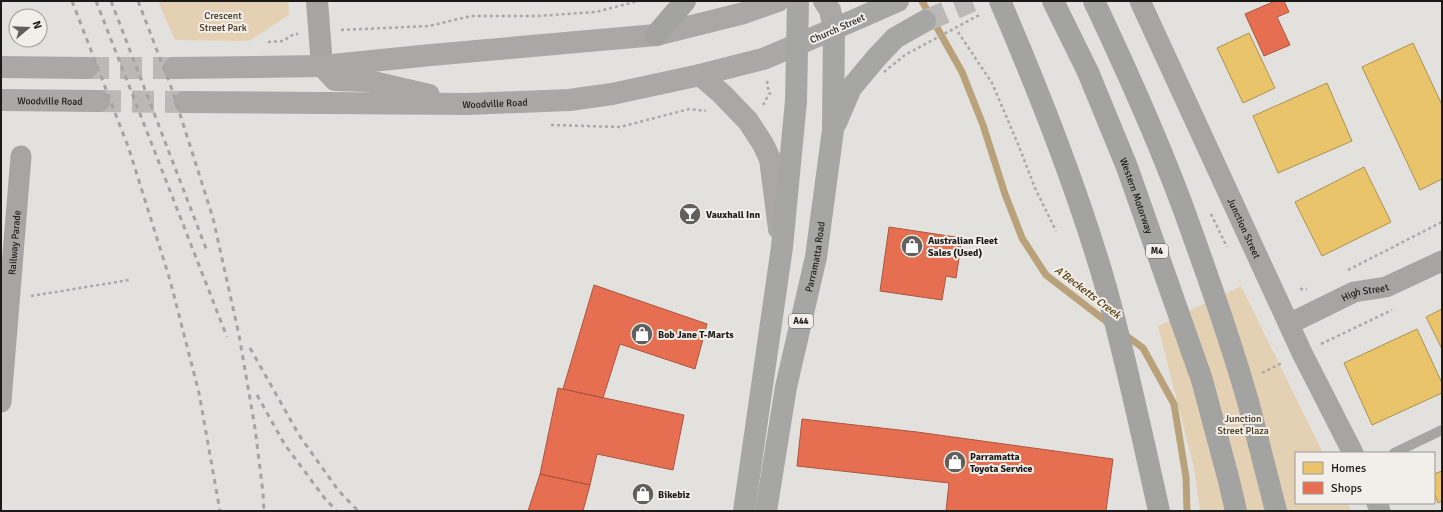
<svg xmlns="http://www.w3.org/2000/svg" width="1443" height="512" viewBox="0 0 1443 512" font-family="Signika,sans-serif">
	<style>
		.green { fill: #e4d1b3 }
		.homes { fill: #e9c46a; stroke: #ab9151 }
		.shops { fill: #e76f51; stroke: #aa5640 }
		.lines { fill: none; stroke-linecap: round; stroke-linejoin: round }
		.stream { stroke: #b9a179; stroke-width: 7 }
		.primary-tunnel { stroke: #bbb9b6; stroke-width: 22; stroke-dasharray: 22 11; stroke-linecap: butt }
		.trunk-tunnel { stroke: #bbb9b6; stroke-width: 22; stroke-dasharray: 22 11; stroke-linecap: butt }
		.path { stroke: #a9a9a7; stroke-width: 2.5; stroke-dasharray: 3 3; stroke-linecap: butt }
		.service { stroke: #a7a5a3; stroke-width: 10 }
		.minor { stroke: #a7a5a3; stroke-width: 21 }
		.tertiary { stroke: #a7a5a3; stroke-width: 22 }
		.primary { stroke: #a9a8a7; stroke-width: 22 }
		.trunk { stroke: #a6a6a4; stroke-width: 22 }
		.motorway { stroke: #a3a3a2; stroke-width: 22 }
		.rail { stroke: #a5a4a2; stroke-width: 3; stroke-dasharray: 5 5; stroke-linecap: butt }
		.path-bridge { stroke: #a9a9a7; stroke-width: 2.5; stroke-dasharray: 3 3; stroke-linecap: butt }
		.motorway-bridge { stroke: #a3a3a2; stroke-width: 22 }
		.labels { text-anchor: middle; stroke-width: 4; stroke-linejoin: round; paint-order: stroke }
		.shield { fill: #f2eee9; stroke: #5c5a57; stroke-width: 1 }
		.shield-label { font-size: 9px; font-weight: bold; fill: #1b1a18 }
		.park-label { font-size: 10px; fill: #3c2d13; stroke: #f2eee9 }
		.street-label { font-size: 10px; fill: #1b1a18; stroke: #f2eee9 }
		.poi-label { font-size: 10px; font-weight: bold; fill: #1b1a18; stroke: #f2eee9; text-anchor: start }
		.water-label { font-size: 11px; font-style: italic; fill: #533b0c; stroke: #f2eee9 }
	</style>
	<rect width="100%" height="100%" fill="#e3e1de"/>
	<path class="green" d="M158,1h130l1,14 -40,26 -74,-1z
		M1241,286l82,167h-27v50h51l4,8h-151l-6,-43 -36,-142z"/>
	<path class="homes" d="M1249,33l26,55 -32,15 -26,-55z
		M1413,43l29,62v74l-22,11 -58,-123z
		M1327,83l25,58 -74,32 -25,-57z
		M1364,167l27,55 -69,34 -27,-54z
		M1442,309v40l-16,-32z
		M1417,329l25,54v10l-70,32 -28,-62z
		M1442,471v30l-4,2 -4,-11v-18z"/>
	<path class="shops" d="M1275,1h9l5,11 -12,5 13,28 -26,11 -19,-42z
		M889,227l73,11 -6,40 -10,-2 -4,24 -62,-9z
		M594,285l113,39 -12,45 -75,-25 -17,54 -40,-9z
		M558,388l126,27 -11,55 -76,-16 -7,31 -50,-11z
		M802,419l115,13 196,27 -7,52h-160l3,-28 -152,-17z
		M540,474l50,11 -7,26h-55z"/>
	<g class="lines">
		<path class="stream" d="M922,1l40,71 21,53 22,69 17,44 24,37 65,50
			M1124,334l19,14 31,56 12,73 1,34"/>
		<path class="primary-tunnel" d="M87,68h87
			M99,101l86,1"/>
		<path class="trunk-tunnel" d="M925,21l47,-20"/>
		<path class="path" d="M341,30l88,-4 42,-10h66l59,-4 42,-11
			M958,32l34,51 26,61 17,44 21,43
			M268,42l15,-1 11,-7h4
			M767,81l2,13
			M763,105l6,-11 4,-2
			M551,125l69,2 69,-18 17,2
			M1211,214l16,33
			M1348,270l94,-48
			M1300,289h7
			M31,296l98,-16
			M1321,344l71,-34
			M1262,373l20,-10"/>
		<path class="service" d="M1394,453l48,-23"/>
		<g class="minor">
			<path id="s1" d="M1140,1l162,352 51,100"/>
			<path id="s2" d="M1289,324l65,-32 32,-5 56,-26"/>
			<path id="s3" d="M1,402l20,-246"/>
			<path d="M1377,503l3,8"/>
		</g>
		<path class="tertiary" d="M317,1l5,65"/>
		<g class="primary">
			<path d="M322,66l13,14 34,1 60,14"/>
			<path d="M1,67l86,1"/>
			<path d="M174,68l148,-2 109,-11 225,-20 88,-22 34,-12"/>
			<path d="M700,75l22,19 26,27 15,23 7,15 9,70"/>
			<path id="s4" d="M1,100l98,1"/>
			<path id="s5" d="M185,102l283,2 101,-4 43,-6 88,-19 63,-16 71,-30 -4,-19 -6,-9"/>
		</g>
		<g class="trunk">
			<path d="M836,123l15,-35 26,-31 18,-19 30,-17"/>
			<path d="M744,511l38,-264 14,-146 2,-100"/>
			<path id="s6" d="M766,511l20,-124 30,-130 17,-127 1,-101 64,-28"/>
		</g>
		<path class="motorway" d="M656,35l29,-34"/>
		<path class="rail" d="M72,1l57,148 41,131 29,113 21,118
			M96,1l131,336
			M111,1l96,250
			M138,1l35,91 40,126 26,117 16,93 8,65 1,18
			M250,348l49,87 39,55 20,21
			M257,395l28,50 41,55 11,11"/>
		<path class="path-bridge" d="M884,72l21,-17 76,-41"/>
		<g class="motorway-bridge">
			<path d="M1000,1c40,93 77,186 105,283 21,75 37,151 54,227"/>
			<path id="s7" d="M1053,1l35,71 39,95 75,213 27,101 7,30"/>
			<path d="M1094,1c35,74 69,149 96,226 21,58 42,118 59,178 9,35 18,71 27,106"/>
		</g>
	</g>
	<defs>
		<g id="bar-disc" transform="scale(1.15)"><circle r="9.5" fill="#61605d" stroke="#f2eee9"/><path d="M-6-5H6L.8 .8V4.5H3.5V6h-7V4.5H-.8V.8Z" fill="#fff"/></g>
		<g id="shop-disc" transform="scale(1.15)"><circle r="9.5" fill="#61605d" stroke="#f2eee9"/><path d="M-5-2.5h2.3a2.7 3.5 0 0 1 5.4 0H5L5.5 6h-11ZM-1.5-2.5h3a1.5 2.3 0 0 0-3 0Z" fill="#fff"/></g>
	</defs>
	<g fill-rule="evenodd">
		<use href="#bar-disc" x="690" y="214"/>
		<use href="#shop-disc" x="912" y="246"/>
		<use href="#shop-disc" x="642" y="334"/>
		<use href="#shop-disc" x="955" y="462"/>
		<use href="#shop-disc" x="643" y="494"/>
	</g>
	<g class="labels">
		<g class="shield">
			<rect x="1146" y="244" width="22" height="14" rx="3"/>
			<rect x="789" y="314" width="24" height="14" rx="3"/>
		</g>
		<g class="shield-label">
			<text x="1157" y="254">M4</text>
			<text x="801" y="324">A44</text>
		</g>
		<g class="park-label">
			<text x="223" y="19">Crescent<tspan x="223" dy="12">Street Park</tspan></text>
			<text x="1243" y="422">Junction<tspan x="1243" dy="12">Street Plaza</tspan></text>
		</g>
		<g class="street-label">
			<text transform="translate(837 28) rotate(-24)" y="4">Church Street</text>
			<text dy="4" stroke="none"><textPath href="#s4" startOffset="49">Woodville Road</textPath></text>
			<text dy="4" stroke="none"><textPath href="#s5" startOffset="310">Woodville Road</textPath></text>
			<text dy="4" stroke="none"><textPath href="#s7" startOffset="212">Western Motorway</textPath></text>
			<text dy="4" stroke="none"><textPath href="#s1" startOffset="250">Junction Street</textPath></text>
			<text dy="4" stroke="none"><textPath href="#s3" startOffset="160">Railway Parade</textPath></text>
			<text dy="4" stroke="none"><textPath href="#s6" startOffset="259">Parramatta Road</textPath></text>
			<text dy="4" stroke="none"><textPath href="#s2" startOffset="83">High Street</textPath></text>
		</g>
		<g class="poi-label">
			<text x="706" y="218">Vauxhall Inn</text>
			<text x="928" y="244">Australian Fleet<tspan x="928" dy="12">Sales (Used)</tspan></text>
			<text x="658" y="338">Bob Jane T-Marts</text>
			<text x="970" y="460">Parramatta<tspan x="970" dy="12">Toyota Service</tspan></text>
			<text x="658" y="498">Bikebiz</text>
		</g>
		<g class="water-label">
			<text transform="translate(1088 292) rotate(37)" y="4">A'Becketts Creek</text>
		</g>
	</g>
	<rect width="1443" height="512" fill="none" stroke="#1b1a18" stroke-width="4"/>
	<rect x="1295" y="452" width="140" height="52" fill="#f2eee9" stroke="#9c9995"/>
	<rect x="1303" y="462" width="20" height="12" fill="#e9c46a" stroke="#9c9995"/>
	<text x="1331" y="472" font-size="12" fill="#1b1a18">Homes</text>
	<rect x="1303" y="482" width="20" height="12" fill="#e76f51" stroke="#9c9995"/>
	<text x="1331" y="492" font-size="12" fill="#1b1a18">Shops</text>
	<g transform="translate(28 28) rotate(71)"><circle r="19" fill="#f2eee9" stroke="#9c9995"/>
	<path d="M0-3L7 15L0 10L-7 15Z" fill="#61605d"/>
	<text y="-6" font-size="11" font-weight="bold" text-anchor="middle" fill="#1b1a18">N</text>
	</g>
</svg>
